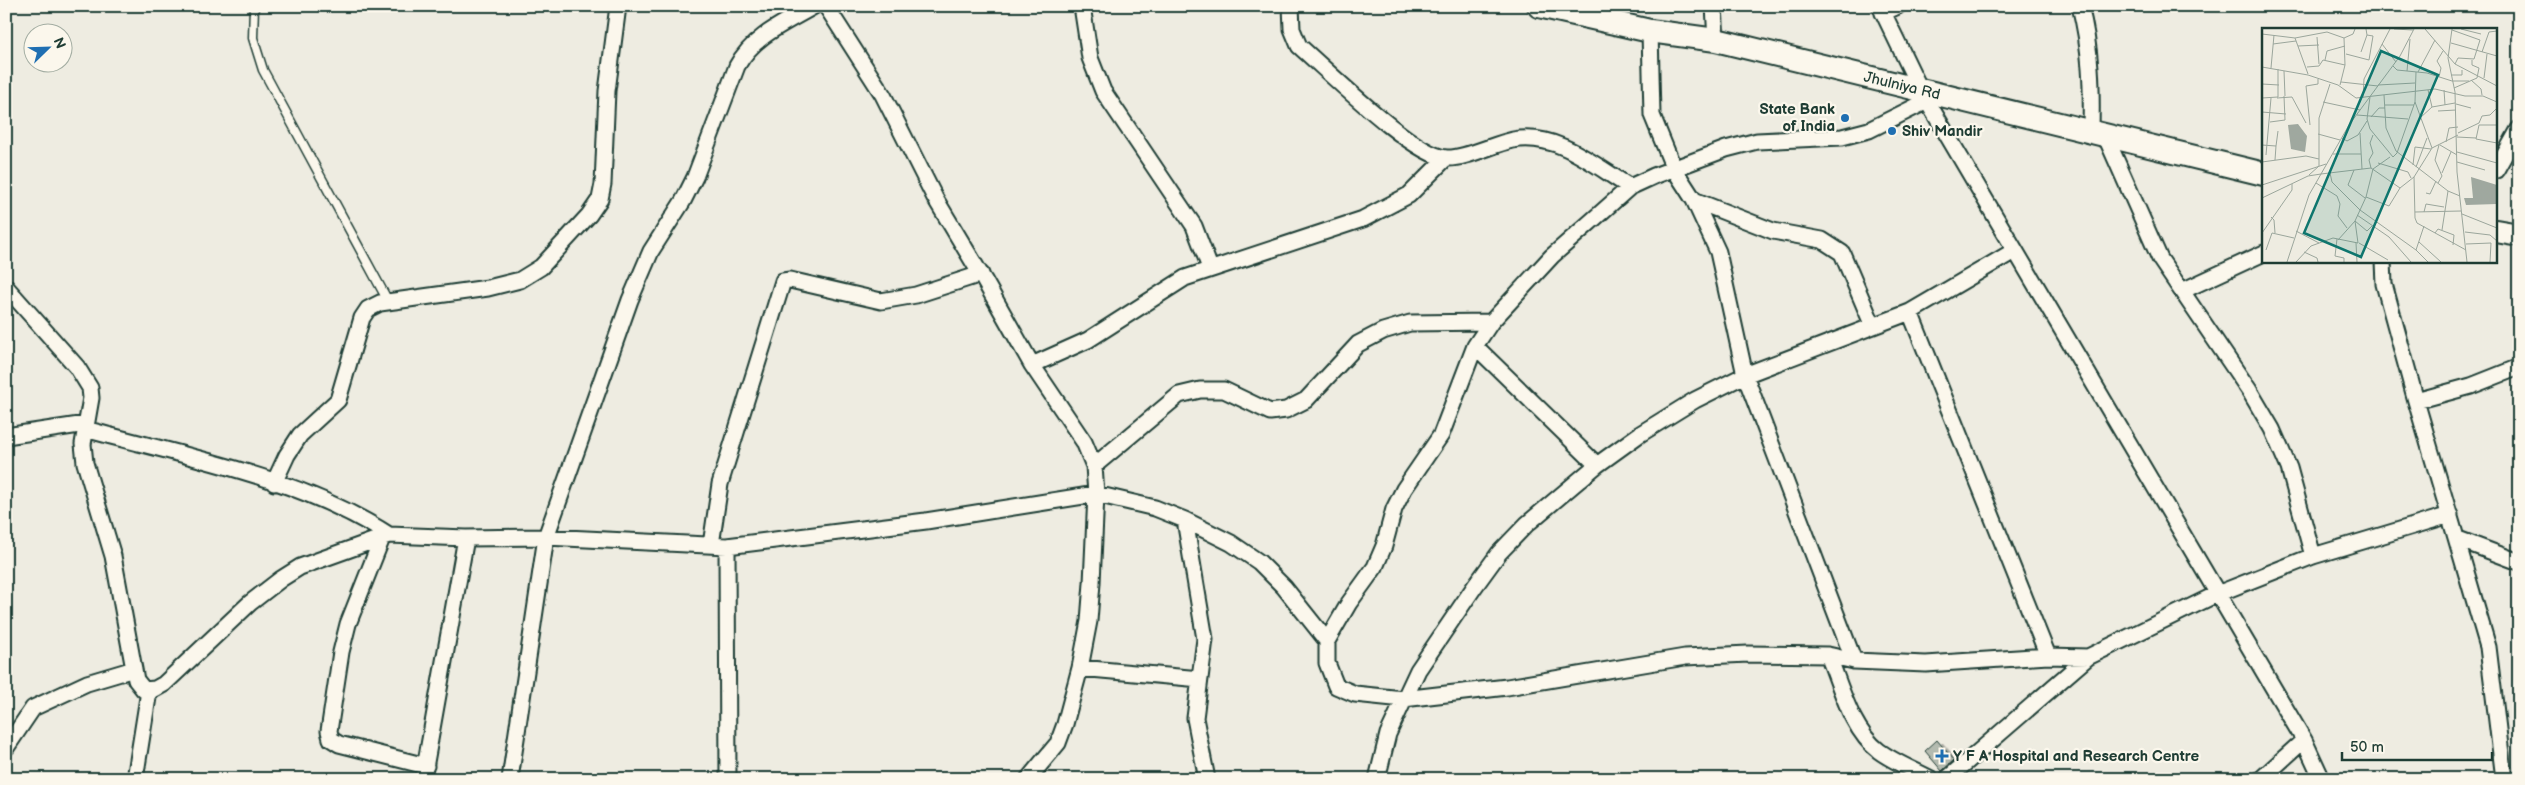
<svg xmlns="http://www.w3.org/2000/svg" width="2525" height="785" viewBox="0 0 2525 785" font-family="'Balsamiq Sans',sans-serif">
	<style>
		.building { fill: #b4bbb0; stroke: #1f3d34; filter: url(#shadow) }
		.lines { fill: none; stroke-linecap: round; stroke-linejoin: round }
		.lane-casing { stroke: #1f3d34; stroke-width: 11 }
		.street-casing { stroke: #1f3d34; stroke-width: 19 }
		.secondary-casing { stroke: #1f3d34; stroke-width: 26 }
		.lane { stroke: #fbf7ec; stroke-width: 8 }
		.street { stroke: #fbf7ec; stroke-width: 15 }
		.secondary { stroke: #fbf7ec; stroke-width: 22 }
		.poi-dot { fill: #1f6fb2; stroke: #fbf7ec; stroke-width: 2 }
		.labels { text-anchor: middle; stroke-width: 4.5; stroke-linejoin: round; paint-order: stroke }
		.street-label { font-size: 15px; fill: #1f3d34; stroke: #fbf7ec }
		.poi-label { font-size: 15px; font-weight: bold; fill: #1f3d34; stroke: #fbf7ec; text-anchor: start }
		.inset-road { fill: none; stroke: #9ba69c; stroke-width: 1 }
		.view { fill: #0f766e; fill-opacity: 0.15; stroke: #0f766e; stroke-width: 2.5 }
		.inset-edge { fill: none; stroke: #1f3d34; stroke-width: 2.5 }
	</style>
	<defs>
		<filter id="shadow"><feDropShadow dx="5.5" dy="3" stdDeviation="0" flood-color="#0004"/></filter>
	</defs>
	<rect width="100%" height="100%" fill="#eeece1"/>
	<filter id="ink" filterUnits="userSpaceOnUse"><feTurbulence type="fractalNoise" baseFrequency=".02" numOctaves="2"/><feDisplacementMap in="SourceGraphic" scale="10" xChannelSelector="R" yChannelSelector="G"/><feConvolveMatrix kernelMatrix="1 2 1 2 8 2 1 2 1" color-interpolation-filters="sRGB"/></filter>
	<g filter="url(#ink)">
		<path class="building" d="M1937,740l17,20 -12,11 -17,-20z"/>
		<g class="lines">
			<g class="lane-casing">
				<path id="lane" d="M254,6l-1,32 10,32 125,231"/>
			</g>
			<g class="street-casing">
				<path id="street" d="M826,6l57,89 52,103 49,82 48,85 52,77 10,24 2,28 -4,89 -3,38 -9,47 -15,56 -7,19 -30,36
					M1082,6l8,52 13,33 91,135 16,42
					M1291,6l1,23 7,17c28,24 115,111 148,112 17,1 47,-14 66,-18 44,-8 81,25 117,47
					M1714,6l2,34
					M1880,6l40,83 384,651 18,39
					M2080,6c11,43 12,80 11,124
					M1883,13l15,-7
					M1650,31l2,84 22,54 20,31 24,52 27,123 109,286
					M1927,101l-58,29 -27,7 -85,4 -31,8 -72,27 -24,11 -78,69 -61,66 -16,24 -34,89 -37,54 -10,20 -10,37 -9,21 -26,36 -22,38v22l9,23 19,8 48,5 104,-12 178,-30 63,-3 80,1 26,6 72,3 122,-8 40,1
					M2105,135l55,124 89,131 23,39 17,39 24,88
					M2496,170l23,-41
					M1694,200l79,31 49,9 20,13 31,73
					M2383,261l1,23 32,117 72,246 16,132
					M6,287l71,80 13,21 1,10 -8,46 2,19 28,93 23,124 8,10 11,-1 9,-5 86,-81 31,-24 19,-12 89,-32 77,3 80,-1 181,9
					M2182,291l82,-38
					M1910,312l138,344
					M1475,346l122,119
					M1032,365l56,-25 97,-62 178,-59 46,-24 37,-37
					M2416,401l55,-15 48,-19
					M85,429c102,28 214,48 304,106
					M6,436l80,-12
					M1094,466l85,-71 21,-5h24l46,22 16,-2 20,-10 52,-56 25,-13 27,-8 81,-1
					M274,483l13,-28 13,-20 38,-35 24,-82 6,-9 12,-6 108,-15 32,-8 21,-13 48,-52 11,-16 3,-15 4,-93 11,-85
					M1185,520l20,119 -10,79 12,61
					M382,538l-34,86 -7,28 -12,79 2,8 8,5 87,22
					M2458,539l61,23
					M711,545l9,-61 63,-203 7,-1 91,21 35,-6 65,-21
					M1828,655c13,31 23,75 51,96 15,11 35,19 52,28
					M1080,668l120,11
					M6,748l27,-40 54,-25 47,-14
					M135,779l14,-88
					M423,779l43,-241
					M510,779l36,-242 84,-237 21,-49 32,-50 12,-24 42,-111c16,-30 48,-43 77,-60
					M728,779l-1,-233 199,-25 170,-27 59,14 30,12 46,23 28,19 25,25 43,54
					M1377,779l11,-45 30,-64 57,-84 24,-33 28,-29 70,-59 43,-31 55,-34 50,-25 165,-63 104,-61
					M1947,779l141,-122 129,-63 96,-38 137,-41
					M2261,779l43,-39"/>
			</g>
			<g class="secondary-casing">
				<g id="secondary">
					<path id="s1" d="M1539,6l111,25 66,9 548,134"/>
					<path d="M2496,231l23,4"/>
				</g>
			</g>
			<use href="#lane" class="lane"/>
			<use href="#street" class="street"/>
			<use href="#secondary" class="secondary"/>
		</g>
	</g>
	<g class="poi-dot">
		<circle cx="1845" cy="118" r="5"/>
		<circle cx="1892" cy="131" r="5"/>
		<path d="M1939.5 748.5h5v5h5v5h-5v5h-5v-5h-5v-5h5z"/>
	</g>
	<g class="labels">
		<g class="street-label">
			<text dy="5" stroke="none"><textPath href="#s1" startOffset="372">Jhulniya Rd</textPath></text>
		</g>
		<g class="poi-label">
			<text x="1835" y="114" text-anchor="end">State Bank<tspan x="1835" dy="17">of India</tspan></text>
			<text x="1902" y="136">Shiv Mandir</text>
			<text x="1953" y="761">Y F A Hospital and Research Centre</text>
		</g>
	</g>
	<g transform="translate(2262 28)">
		<rect width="235" height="235" fill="#eeece1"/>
		<path d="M36,96l9,12 -2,16 -14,-3 -3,-24zM209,149l26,8v19l-31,1 -2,-7h9z" fill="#9fa89f"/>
		<path class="inset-road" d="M104,1l1,6 6,1 -4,24M132,1l19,1M163,1l30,35 42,22M190,1l-4,29 7,34 2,80 10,90M199,1l20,5M190,2l28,10 -6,19 -16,-1 -3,6M0,6l33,4 32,-6 17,6 1,27 -5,20M55,9l2,27M33,10l13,36M82,10l9,-4 2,-5M189,15l46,13M11,16l23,-3M120,16l14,18M36,18l21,-1M99,24l6,-17M220,24l7,-20 8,-1M84,26l23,6M63,32l2,-9 18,-5M131,38l4,4 30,3 25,8h17M0,39l46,8 30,10 18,13 79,-9 30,7h18l14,6M45,39l12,-1 4,-6 22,5M9,40l3,-33M22,43l1,25M145,43l3,-32M154,44l-1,30 17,46M156,44l17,-32M189,47h11v-5M177,49l2,-9 -4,-7 6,-10M222,50l3,-24M209,52l10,9 1,6M79,54l37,4M0,56l17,1M116,57l37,-2M192,60l23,-10 2,-10 -7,-3v-5M182,62l1,15M122,67l2,33 10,23 52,40 12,5M108,69l-3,22 3,10 23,28 4,-4 18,-51M0,70l16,-1v-28M15,70l15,-1 14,26M101,70l1,-19 26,-50M61,74l37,8M194,76l15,4M123,77h29M170,79l23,-4M176,83l18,-1M0,84l24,2M95,87l51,4M109,89l8,-9h6M158,90l12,-11 -4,-17M8,94l15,-2 -1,-24M48,97l-4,-39 12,-2v-5M217,97l-3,14 21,4M217,97h18M98,105l2,36M196,105l21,-10 3,-7 8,-1 7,-7M56,106l22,6M196,107l-26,13 -18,29 1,41 2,5 49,27M195,109l19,1M80,110l5,3 11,-6 9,-14M184,114l3,-14 9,-1M0,117l14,1 -1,14M178,117l17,10M14,118l2,-15M195,124l40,11M71,126h28M4,127l5,-57M128,129l-17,12 -7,28 23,9 11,-18M0,134l44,-6 13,3M195,134l28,8M116,135l30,9 3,6M151,137l2,-18 16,2M154,139l11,-29M109,140l-2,-8 4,-7 -3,-10 3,-8M92,142l-6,15 17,13M68,145l2,9 28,28 56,40 8,-24M180,145l9,-21M47,147l10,-9v-48l11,-34M54,155l21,13 3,8 -2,12 9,12M176,155l4,-7 -7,-16 4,-15M0,157l64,-21M164,165l4,1 6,-13M0,170l46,-22 13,-2 50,-6 29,20 14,-11M153,184l46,-1M162,184l2,-8 18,3M200,186l35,14M95,187l32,22 22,25M9,189l3,3 1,13M93,193l12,10 5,-5M180,202l6,-39M34,203l23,12M203,204l25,3 7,6M0,205l30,-43v-6M173,205l3,-4 16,6 -1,10M75,211l-2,17 9,2v4M76,212l17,-19M157,214l22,20M94,215l1,19M97,215l29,17M204,216l25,-1 -1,19M4,222l6,-17 22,5M154,222l12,12M42,224l13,6 1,4M25,234l22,-67 40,-70 51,-69 14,-27M34,234l15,-16 22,-8 25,5 -3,-22 11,-24"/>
		<path class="view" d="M119,23l57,24 -77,182 -57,-24z"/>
		<rect width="235" height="235" class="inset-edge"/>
	</g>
	<rect width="2525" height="785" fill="none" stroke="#fbf7ec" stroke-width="25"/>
	<rect x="12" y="12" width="2500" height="760" fill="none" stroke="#1f3d34" stroke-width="2" filter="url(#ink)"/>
	<g transform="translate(48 48) rotate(67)"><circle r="24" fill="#fbf7ec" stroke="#a3ada2"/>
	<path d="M0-4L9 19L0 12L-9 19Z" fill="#1f6fb2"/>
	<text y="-8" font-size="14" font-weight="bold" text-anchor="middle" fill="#1f3d34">N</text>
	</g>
	<path d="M2342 752v8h150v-8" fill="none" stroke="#1f3d34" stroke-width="2.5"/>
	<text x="2350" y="752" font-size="15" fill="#1f3d34" stroke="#fbf7ec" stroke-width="4" paint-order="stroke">50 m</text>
</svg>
